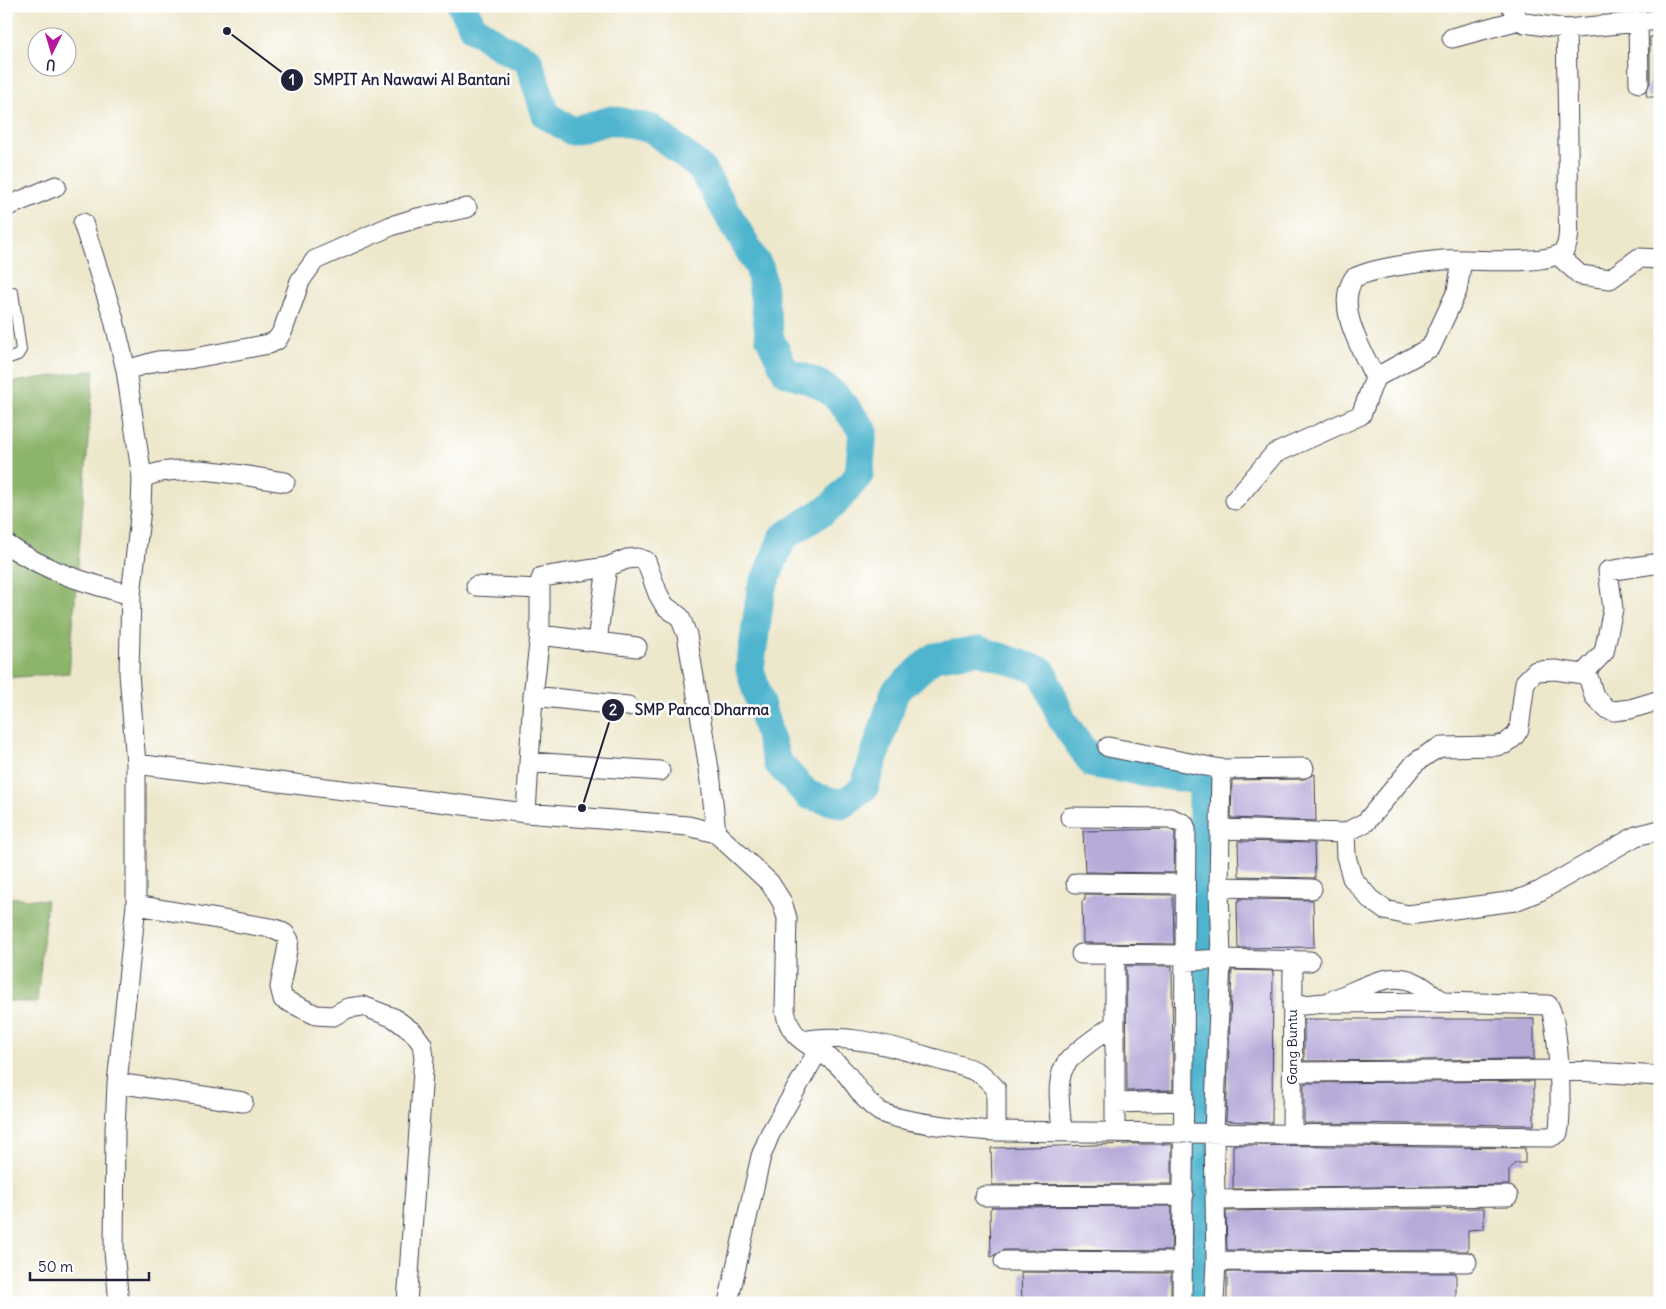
<svg xmlns="http://www.w3.org/2000/svg" width="1666" height="1309" viewBox="0 0 1666 1309" font-family="Delius,sans-serif">
	<style>
		.forest { fill: #8cb46b; stroke: #576b53 }
		.lines { fill: none; stroke-linecap: round; stroke-linejoin: round }
		.river { stroke: #50b5ce; stroke-width: 29 }
		.building { fill: #b7abd9 }
		.service-casing { stroke: #404051; stroke-width: 12 }
		.minor-casing { stroke: #404051; stroke-width: 21 }
		.service { stroke: #fff; stroke-width: 10 }
		.minor { stroke: #fff; stroke-width: 19 }
		.labels { text-anchor: middle; stroke-width: 5; stroke-linejoin: round; paint-order: stroke }
		.street-label { font-size: 14px; fill: #22223b; stroke: #fff }
		.leader { fill: none; stroke: #22223b; stroke-width: 2 }
		.callout-dot { fill: #22223b; stroke: #fff; stroke-width: 2 }
		.mark-label { font-size: 15px; text-anchor: middle; font-weight: bold; fill: #fff }
		.callout-label { font-size: 15px; text-anchor: middle; font-weight: bold; fill: #22223b; stroke: #fff; stroke-width: 5; stroke-linejoin: round; paint-order: stroke }
	</style>
	<rect width="100%" height="100%" fill="#fff"/>
	<filter id="ink" filterUnits="userSpaceOnUse"><feTurbulence type="fractalNoise" baseFrequency=".02" numOctaves="2"/><feDisplacementMap in="SourceGraphic" scale="10" xChannelSelector="R" yChannelSelector="G"/><feConvolveMatrix kernelMatrix="1 2 1 2 8 2 1 2 1" color-interpolation-filters="sRGB"/></filter>
	<filter id="wash" filterUnits="userSpaceOnUse"><feTurbulence type="fractalNoise" baseFrequency=".0096" numOctaves="4" result="noise"/><feDisplacementMap in="SourceGraphic" scale="20" xChannelSelector="R" yChannelSelector="G"/><feGaussianBlur stdDeviation="1.12" result="paint"/><feColorMatrix in="noise" values="0 0 0 0 0 0 0 0 0 0 0 0 0 0 0 0 0 1.4 0 .05"/><feComposite in="paint" operator="in"/></filter>
	<g filter="url(#wash)">
		<rect width="100%" height="100%" fill="#ede7cb"/>
		<path class="forest" d="M94,370l-25,303 -63,5 3,-116 -3,-1v-178z
			M6,897l41,3 -10,103 -31,-2z"/>
		<g class="lines">
			<path class="river" d="M462,6l11,21 28,20 27,13 18,55 26,16 40,-11 40,9 49,39 59,101 10,70 16,33c47,14 49,21 77,59l-4,44 -27,31 -49,31 -22,53 -11,79 27,93 31,33 35,9 21,-16 31,-96 39,-35 45,-7 63,21 20,49 31,44 110,17 -3,522"/>
		</g>
		<g id="blocks">
			<path class="building" d="M1650,37h10v60h-13l-1,-6 4,-8z
				M1315,774l1,47 -85,-3 1,-38 72,-1z
				M1168,829l7,3 -1,41 -89,-1 -2,-41z
				M1238,841l76,2 1,35 -76,-2z
				M1085,894l88,1 1,49 -91,-1 -1,-42 3,-1z
				M1239,899l74,1 1,47 -76,1 -1,-46h2z
				M1126,966h46l1,124 -46,1z
				M1232,970l41,1 -1,152 -46,-2z
				M1304,1019h230v40l-230,2z
				M1534,1081v44l-230,-2v-40z
				M1129,1144h43v40l-180,1 -1,-37z
				M1233,1145l292,3v15h-10l-6,8v14l-276,4z
				M1172,1206l-1,45 -167,-1 -13,7 -1,-47 2,-3z
				M1484,1208v21l-16,1v21l-241,-1 -1,-39z
				M1021,1272l150,1v30h-149z
				M1227,1272l229,1v30h-229z"/>
		</g>
	</g>
	<g filter="url(#ink)">
		<use href="#blocks" fill-opacity="0" stroke="#404051" stroke-width="1"/>
		<g class="lines">
			<g class="service-casing">
				<path id="service" d="M6,359l12,-4 3,-5 -8,-58"/>
			</g>
			<g class="minor-casing">
				<path id="minor" d="M1511,6l8,14 6,3 41,6 94,-9
					M1638,21l1,62
					M1452,38l67,-18
					M6,207l50,-21
					M83,223l30,93 13,54 16,108 -1,31 -10,86
					M1559,256l21,19 30,4 29,-21 21,1
					M126,370l31,-9 32,-2 80,-15 8,-4 6,-10 17,-49 15,-21 76,-34 26,-8 50,-10
					M1375,378c-12,-27 -41,-71 -21,-100 19,-10 66,-16 89,-18 22,-2 111,8 122,-11 6,-11 3,-29 3,-41 1,-60 -1,-119 -2,-179
					M142,478c39,-18 101,-2 143,4
					M1235,500l39,-46 87,-39 14,-37 56,-31 26,-56 5,-31
					M6,544c41,28 78,38 125,51l-2,78 7,91v141l-19,178 -2,48 -1,120 5,52
					M476,586l63,3
					M540,635l97,12
					M597,641l10,-74
					M1583,674l21,-22 9,-43 -5,-38 52,-8
					M533,696l95,10
					M1108,747l113,22 83,-1
					M530,762l130,9
					M136,764l390,49 162,13 28,7 54,50 12,19 5,16 -2,91c4,31 24,34 47,51 19,13 27,38 47,51 18,11 93,19 117,20l555,6 7,-4c5,-17 1,-117 -10,-128l-105,-3 -118,1 -33,3
					M526,813l7,-117 7,-61v-53l2,-5 65,-10 20,-8 10,-1 9,3 12,33 7,12 15,11 7,18 24,146 5,52
					M1070,817l100,1 14,6 2,5 -4,474
					M1220,829l125,4 21,-11 49,-59 16,-11 10,-5 55,-1 9,-2 9,-7 5,-8 6,-47 11,-11 19,-1 28,4 6,5 5,17 13,13 7,2 16,-2 30,-9
					M1345,833l1,23 6,22 18,21 15,11 23,5 107,-14 25,-10 96,-55 24,-6
					M1076,883l109,1
					M1219,887l93,2
					M136,905l140,24 9,5 4,6 -9,47 3,12 33,16 17,1 15,-8 15,-2 31,12 20,15 8,11 2,13 -17,246
					M1081,954l104,1
					M1115,954v178
					M1185,961l36,-2 89,2
					M1335,999c24,-9 54,-29 79,-17 10,4 20,13 29,20
					M803,1041c43,-9 91,6 133,18 14,4 30,7 43,14 7,4 12,10 17,16v42
					M1292,1072l267,-2 101,6
					M117,1083l126,19
					M1115,1103l69,-2
					M1062,1132c-1,-21 -9,-56 7,-72 13,-14 31,-25 46,-36
					M1292,1133l1,-173
					M984,1196l200,-1
					M1216,1200l292,-4
					M1004,1261l179,1
					M1216,1261l251,1
					M728,1303l33,-147 9,-22 48,-83
					M1214,1303l2,-42 -2,-129 7,-173 -2,-72 2,-118"/>
			</g>
			<use href="#service" class="service"/>
			<use href="#minor" class="minor"/>
		</g>
	</g>
	<g class="labels">
		<g class="street-label">
			<text transform="translate(1292 1047) rotate(-90)" y="5">Gang Buntu</text>
		</g>
	</g>
	<path class="leader" d="M227 31L292 80M582 808L613 710"/>
	<g class="callout-dot">
		<circle cx="227" cy="31" r="5"/>
		<circle cx="582" cy="808" r="5"/>
		<circle cx="292" cy="80" r="12"/>
		<circle cx="613" cy="710" r="12"/>
	</g>
	<g class="mark-label">
		<text x="292" y="85">1</text>
		<text x="613" y="715">2</text>
	</g>
	<g class="callout-label">
		<text x="412" y="85">SMPIT An Nawawi Al Bantani</text>
		<text x="702" y="715">SMP Panca Dharma</text>
	</g>
	<rect width="1666" height="1309" fill="none" stroke="#fff" stroke-width="25"/>
	<g transform="translate(52 52) rotate(185)"><circle r="24" fill="#ffffff" stroke="#a7a7b1"/>
	<path d="M0-4L9 19L0 12L-9 19Z" fill="#b5179e"/>
	<text y="-8" font-size="14" font-weight="bold" text-anchor="middle" fill="#22223b">U</text>
	</g>
	<path d="M30 1272v8h119v-8" fill="none" stroke="#22223b" stroke-width="2.5"/>
	<text x="38" y="1272" font-size="15" fill="#22223b" stroke="#ffffff" stroke-width="4" paint-order="stroke">50 m</text>
</svg>
